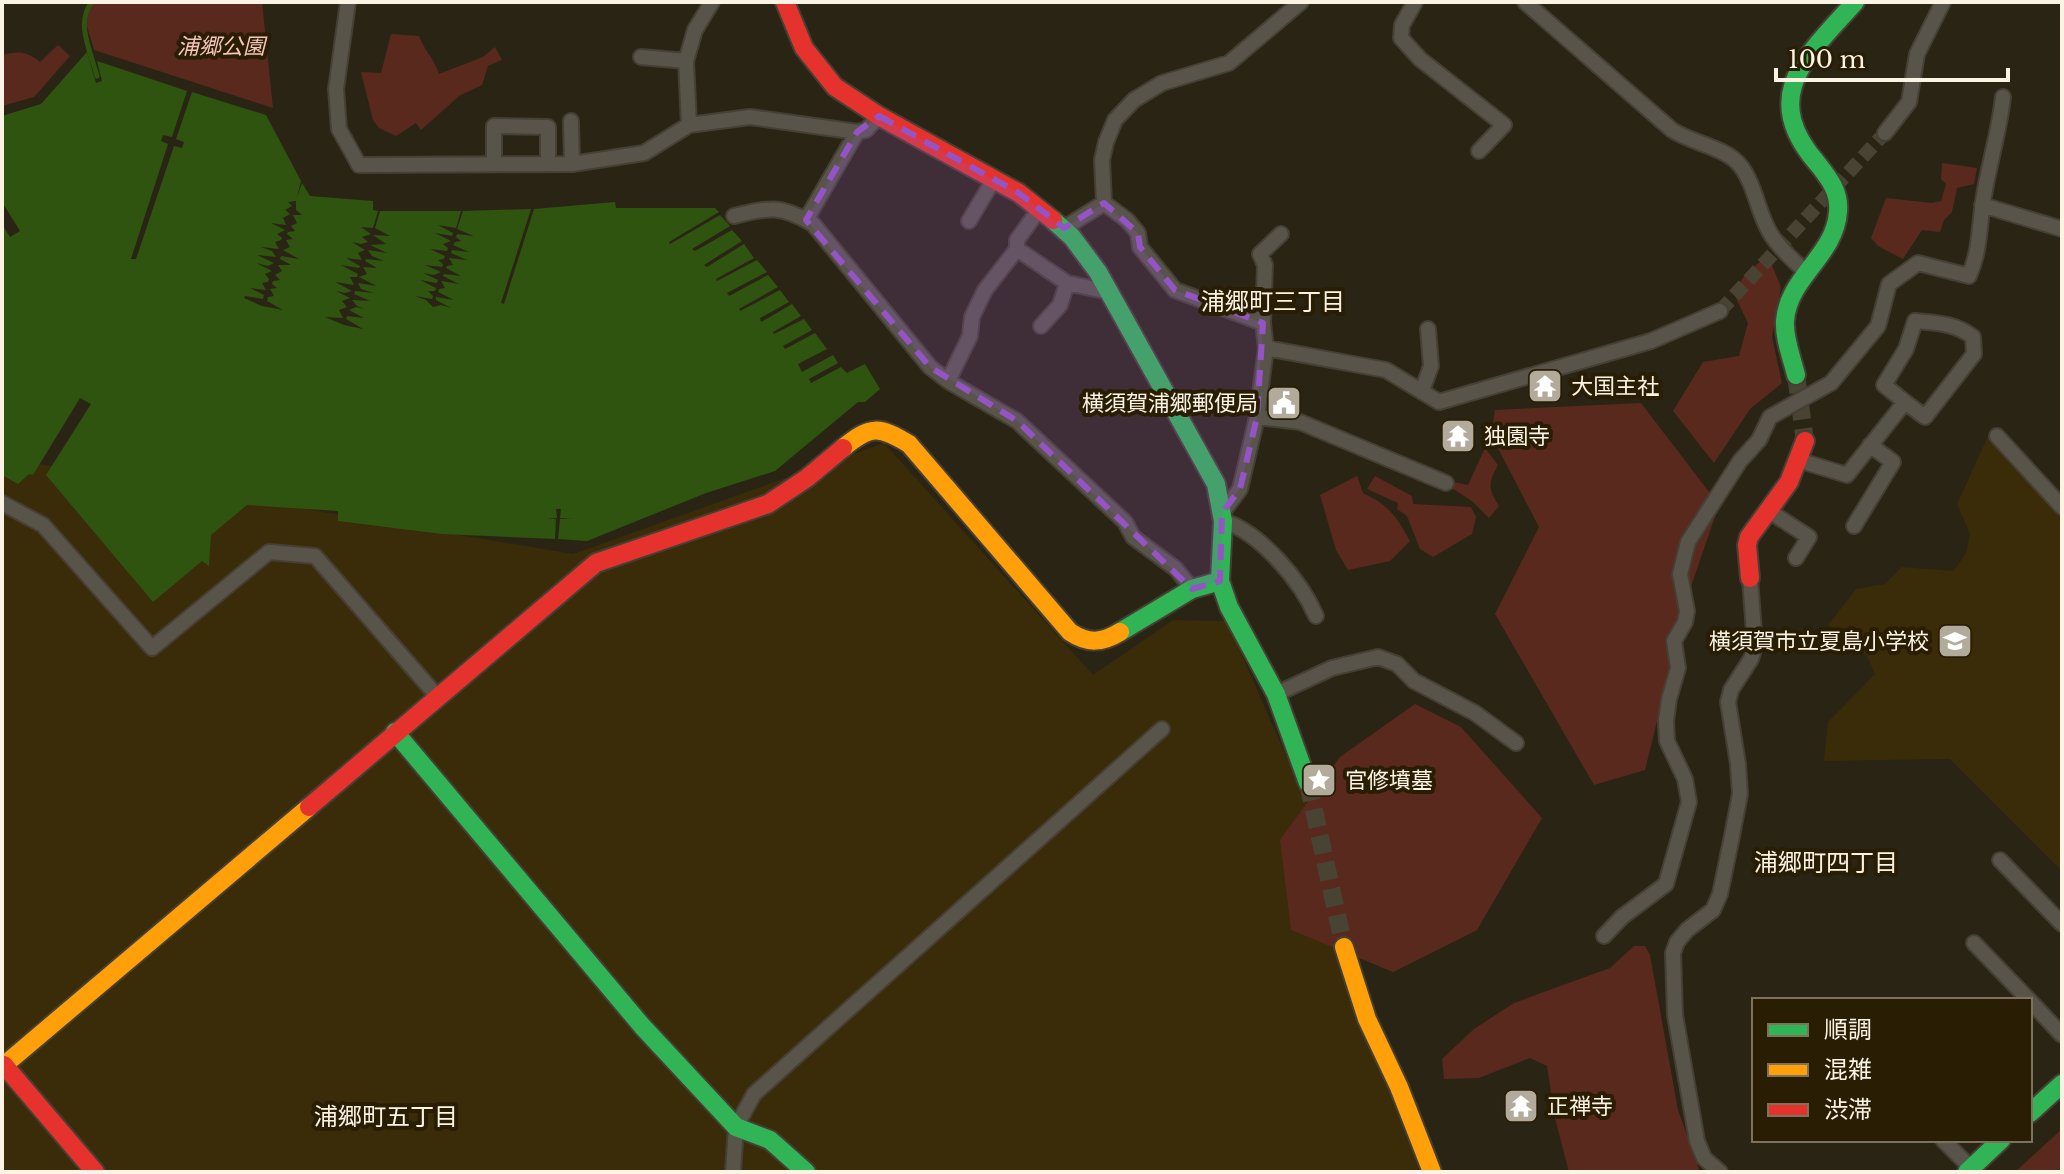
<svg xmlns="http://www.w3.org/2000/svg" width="2064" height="1174" viewBox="0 0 2064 1174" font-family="'Libre Baskerville','Noto Sans JP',serif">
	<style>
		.built { fill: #3a2b09 }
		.green { fill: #5a291d }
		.water { fill: #2f5410; fill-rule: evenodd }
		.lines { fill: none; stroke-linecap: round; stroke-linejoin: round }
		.stream { stroke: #2f5410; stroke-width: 5 }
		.street-tunnel { stroke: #494334; stroke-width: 14; stroke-dasharray: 14 7; stroke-linecap: butt }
		.secondary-tunnel { stroke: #494334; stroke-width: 18; stroke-dasharray: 18 9; stroke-linecap: butt }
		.street-casing { stroke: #453f34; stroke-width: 18 }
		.fast-casing { stroke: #453f34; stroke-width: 22 }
		.slow-casing { stroke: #453f34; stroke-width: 22 }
		.jam-casing { stroke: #453f34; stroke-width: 22 }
		.street { stroke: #59544a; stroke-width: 14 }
		.fast { stroke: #30b455; stroke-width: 18 }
		.slow { stroke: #ff9f0a; stroke-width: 18 }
		.jam { stroke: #e5322d; stroke-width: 18 }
		.marked { fill: #9554c6; fill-opacity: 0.2; stroke: #9554c6; stroke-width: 6; stroke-dasharray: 16 10; stroke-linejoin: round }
		.labels { text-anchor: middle; stroke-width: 8; stroke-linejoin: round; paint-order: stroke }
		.park-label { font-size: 22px; font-style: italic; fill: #f4c5ba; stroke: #291d03 }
		.poi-label { font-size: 22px; fill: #fbf3e3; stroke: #291d03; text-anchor: start }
		.neighbourhood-label { font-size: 24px; fill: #fbf3e3; stroke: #291d03 }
	</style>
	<rect width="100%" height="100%" fill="#2a2415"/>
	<path class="built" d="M1988,436l74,82v353l-112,-112 -126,2 4,-39 47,-48 -8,-18 -39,-31 28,-36 29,-5 17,-17 52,4 12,-18 4,-19 -13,-30z
		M884,443l209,232 80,-55 54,1 77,176 43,184 73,191h-1418v-714l571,96z"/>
	<path class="green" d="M88,2h174l11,106 -179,-58 -7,-24z
		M391,34l28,2c5,14 16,24 20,38l44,-17 12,-10 7,13 -14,6 -6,19 -23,11 -38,34 -5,-7 -20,13 -17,-8 -6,-8 -12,-48 20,1z
		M58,45l12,11 -36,41 -32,9v-51c16,-4 25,-4 38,7z
		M1942,163l35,5 -3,16 -17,4 -5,24 -8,8 -4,12 -18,-2 -19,29 -25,-13 -7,-8 15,-40 46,5 9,-2 5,-17 -5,-5z
		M1768,256l13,31 -9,50 10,46 -32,26 -36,54 -41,-52 30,-49 36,-6 9,-33 -15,-31 14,-20z
		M1641,403l78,102 -32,93 -42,172 -51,15 -99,-171 44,-87 -48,-92 4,-25z
		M1485,448l13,17c-10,18 -10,24 1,41l-10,12 -17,-17 -22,-14 3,-5 15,3z
		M1357,476l6,17c27,13 33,23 47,48l-20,20 -42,9 -12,-20 -16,-55z
		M1375,476l37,20 1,8 58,3 5,10 -4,17 -39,23 -13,-8 -13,-33 -10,-7 1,-6 -31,-14z
		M1415,704l46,23 81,91 -65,112 -84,42 -102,-42 -11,-90 60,-83z
		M1634,946h11l5,9 28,155 22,62h-131l-14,-54 -8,-52 -17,-8 -51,20 -35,1 -2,-20 32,-30 40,-26 96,-35z
		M2062,1129v43h-47z"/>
	<path class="water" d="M87,52l9,31 6,-2 -5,-20 90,30 -15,46 -9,-2 -2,6 7,3 -37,115h5l38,-113 8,2 2,-6 -8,-3 16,-47 74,23 35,66 -4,17 5,-15 8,13 63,5v9l5,1 -5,17 -12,-1 10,7 -9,3 6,5 -7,2 -9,-2 13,8 -7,3 4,7 -16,-2 14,8 -1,2 -18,-3 17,9 -1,3h-7l4,8 -19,-3 17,9 -7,2 -9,-2 14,7 -8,3 5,6 -8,3 4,8 -18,-1 19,8 19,4 -17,-10 1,-3 17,2 -15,-8 7,-3 9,2 -8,-3 -5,-6 18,1 -16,-7 1,-3 19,2 -13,-4 -3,-6 19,3 -18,-9 8,-3 -4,-7 14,1 -12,-7 1,-2 18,2 -12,-5 -4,-6 19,3 -17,-8 16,-1 -13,-9 17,1 -15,-8 5,-17h81l-5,17 -18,-3 15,8 -1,3 -17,-3 16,8 -8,3 5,4 -1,3 -17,-2 15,7 -1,3 -6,1 5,4 -1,3 -17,-2 16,7 -7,3 -11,-2 15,7 -1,3 -17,-3 16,8 -1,3h-7l5,5 -1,3 -17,-3 11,4 7,7 8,-2 10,3 -15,-8v-3l18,3 -16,-8 1,-3 6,-1 -4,-7 18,3 -16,-8 1,-2 17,2 -15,-8 1,-2 6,-1 -4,-7 18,2 -16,-7 1,-3 17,2 -16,-7 2,-3 6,-1 -5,-4 1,-3 17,2 -17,-7 6,-18 68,-2 -30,94 3,1 30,-95 81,-7 1,6h99l4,4 -50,30 1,2 50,-29 10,11 -38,23 3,2 37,-21 10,11 -38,24 3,2 37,-23 10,14 -38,21 1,2 40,-21 10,12 -40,21 2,3 39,-21 10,12 -39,22 1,2 40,-21 9,12 -29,16 1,4 31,-18 9,12 -28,16 1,2 30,-15 8,11 -29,16 2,3 30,-16 12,16 -29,15 4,8 31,-17 5,8 -29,16 2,4 30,-16 6,6 18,-9 15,25 -15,13h-7l-83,69 -69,22 -119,48 -29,-2 2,-20h12l-12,-1 1,-9h-5l1,9h-10l9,1 -1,20 -113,-5 -104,-13v-10l-91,-6 -36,30 -2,31 -7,-5 -49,41 -107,-127 45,-71 -11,-6 -47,77 -4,-1 -11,10 -16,-9v-251l8,13 10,-6 -18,-29v-86l39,-12zM296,201v9l6,5h-9l4,8 -6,3 4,5 -7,1 -1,2 6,5 -7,1 4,7 -7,3 16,9 -18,-3 -1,3 11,6h-13l4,6 -7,4 5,5 -7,1 -1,3 5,4 -7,1 4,7 -6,1 -1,4 16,9 -21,-4 -18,-8 1,-2 18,3 1,-4 -14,-7 16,2 -4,-7 6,-1 1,-3 -4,-5 7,-3 -16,-8 12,3 6,-3 -17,-8 19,2 -4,-6 -11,-4 18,2 -4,-7 6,-2 1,-2 -5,-4 8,-4 -14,-7 15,2 -3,-7 7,-4 -5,-4 7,-4 -4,-4z"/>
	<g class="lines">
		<path class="stream" d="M92,2c-17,20 -1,51 5,74"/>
		<path class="street-tunnel" d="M1720,311l165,-178"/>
		<path class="secondary-tunnel" d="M1796,375l9,66
			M1308,783l36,164"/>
		<g class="street-casing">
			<path id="street" d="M348,2l-12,87 3,40 20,36 213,-1 72,-11 45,-28 61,-8 107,15 9,-2 13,-14
				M1415,2l-13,23 -1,13 19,21 84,66 -25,26
				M1525,2l147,128c20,13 51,17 66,33 18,20 19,51 34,73 9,14 22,25 34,36
				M641,57l45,4
				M571,121l1,43
				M689,125l-3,-64 9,-31 17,-28
				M1885,133l24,-31 8,-48 26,-52
				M494,164v-38l54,1v37
				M1104,203l-2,-43 4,-18 9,-22 19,-20 28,-17 67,-20 72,-61
				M1982,205l80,24
				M734,216c36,-9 47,-11 79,8l117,143 18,14 69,40 108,101 8,15 43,32 16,20
				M806,220l51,-88
				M969,221l25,-42
				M1064,228l40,-25 23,17 11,13 2,14 35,43 88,33
				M1017,249l50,34 42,9
				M1041,326l19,-21 7,-22
				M1266,348l120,22 53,32 212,-61 69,-30
				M948,381l22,-45 2,-19 13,-27 32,-41v-9l23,-32
				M1422,391l9,-25 -3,-37
				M1257,417l43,5 146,61
				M1997,436l65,71
				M1801,461l46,14 58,-73 -21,-17 22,-36 9,-28c21,2 40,2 58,16l1,17 -49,63 -20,-15
				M2,503l41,22 109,123 117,-96 46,4 122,140
				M1769,511l40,26 -13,21
				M1222,513l18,-24 17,-72 9,-69 -3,-25 2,-58 -5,-11 21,-20
				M1223,521c37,11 78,60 93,95
				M1854,526l39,-64 -23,-17
				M1276,694l56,-26 46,-11 19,7 17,17 61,32 41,30
				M2000,860l62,64
				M1604,936l18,-19 44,-33 23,-82 -4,-23 -18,-38 -1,-20 3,-22 9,-31 -4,-27 11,-19 2,-11 -7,-37 8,-32 52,-81 19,-21 11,-23 61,-34 47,-57 11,-42 29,-21 51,13c11,-25 10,-48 14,-74 5,-35 16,-69 20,-105
				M1974,943l55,57
				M2030,1001l32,34
				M1943,1140l28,28
				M733,1172l3,-45 18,-33 408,-365
				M1720,1172l-16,-14 -7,-17 -22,-126 -2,-62 4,-11 10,-12 26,-20 7,-16 12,-58 8,-42 -2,-30 -10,-62 3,-12 20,-31 4,-13 -5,-68"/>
		</g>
		<g class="fast-casing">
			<path id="fast" d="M1053,220l19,17 26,35 118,212 7,37 -3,60 9,26 47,87 32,89
				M1796,375c-4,-17 -12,-36 -11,-54 3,-44 50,-65 53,-109 2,-20 -9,-34 -21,-49 -59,-68 -9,-108 38,-161
				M1120,632l72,-43 28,-8
				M395,732l247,294 94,101 34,13 36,32
				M2030,1113l32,-29
				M1967,1172l34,-32"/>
		</g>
		<g class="slow-casing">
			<path id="slow" d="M843,448c28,-23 36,-22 66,-4l161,188c18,12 32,11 50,0
				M1344,947l23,72 32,68 33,85
				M2,1067l307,-260"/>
		</g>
		<g class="jam-casing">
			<path id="jam" d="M785,2l19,46 31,39 44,29 140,77 34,27
				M1750,578l-3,-33 2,-8 40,-55 16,-41
				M309,807l287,-244 172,-59 39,-26 36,-30
				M4,1065l91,107"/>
		</g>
		<use href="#street" class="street"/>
		<use href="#fast" class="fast"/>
		<use href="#slow" class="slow"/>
		<use href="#jam" class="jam"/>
	</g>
	<path class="marked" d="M879,116l140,77 45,35 40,-25 34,30 2,14 35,43 88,33 -6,94 -17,72 -18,24 -2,68 -28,8 -175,-168 -87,-54 -124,-147 51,-88z"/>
	<defs>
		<g id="temple-square" transform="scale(1.8)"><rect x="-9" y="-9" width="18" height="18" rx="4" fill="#b2ab9b" stroke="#291d03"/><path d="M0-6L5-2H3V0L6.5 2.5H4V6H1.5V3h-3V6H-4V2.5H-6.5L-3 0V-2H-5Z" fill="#fff"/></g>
		<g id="civic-square" transform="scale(1.8)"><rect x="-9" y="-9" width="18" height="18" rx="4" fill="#b2ab9b" stroke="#291d03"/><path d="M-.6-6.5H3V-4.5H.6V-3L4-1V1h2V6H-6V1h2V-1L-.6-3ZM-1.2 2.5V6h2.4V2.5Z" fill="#fff"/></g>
		<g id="school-square" transform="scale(1.8)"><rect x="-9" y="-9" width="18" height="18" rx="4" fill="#b2ab9b" stroke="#291d03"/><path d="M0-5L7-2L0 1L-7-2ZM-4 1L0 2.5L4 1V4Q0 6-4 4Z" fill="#fff"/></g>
		<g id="sight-square" transform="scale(1.8)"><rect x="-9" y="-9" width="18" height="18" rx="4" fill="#b2ab9b" stroke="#291d03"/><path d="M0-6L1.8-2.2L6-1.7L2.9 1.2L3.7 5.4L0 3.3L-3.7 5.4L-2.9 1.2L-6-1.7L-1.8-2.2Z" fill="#fff"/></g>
	</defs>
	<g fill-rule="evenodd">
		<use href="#temple-square" x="1545" y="386"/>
		<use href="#civic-square" x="1284" y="403"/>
		<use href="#temple-square" x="1458" y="436"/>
		<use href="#school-square" x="1955" y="641"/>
		<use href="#sight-square" x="1319" y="780"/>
		<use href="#temple-square" x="1521" y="1106"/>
	</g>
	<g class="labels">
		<g class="park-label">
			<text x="221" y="54">浦郷公園</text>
		</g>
		<g class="poi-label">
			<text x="1571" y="394">大国主社</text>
			<text x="1258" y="411" text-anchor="end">横須賀浦郷郵便局</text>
			<text x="1484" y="444">独園寺</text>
			<text x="1929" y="649" text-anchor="end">横須賀市立夏島小学校</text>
			<text x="1345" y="788">官修墳墓</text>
			<text x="1547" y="1114">正禅寺</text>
		</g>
		<g class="neighbourhood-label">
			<text x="1273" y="310">浦郷町三丁目</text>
			<text x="1826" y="871">浦郷町四丁目</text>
			<text x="386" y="1125">浦郷町五丁目</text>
		</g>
	</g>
	<rect width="2064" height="1174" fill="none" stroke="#fbf3e3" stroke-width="8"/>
	<rect x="1752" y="998" width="280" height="144" fill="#291d03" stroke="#7d735d" stroke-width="2"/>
	<rect x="1768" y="1024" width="40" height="12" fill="#30b455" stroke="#7d735d" stroke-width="2"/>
	<text x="1824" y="1038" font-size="24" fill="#fbf3e3">順調</text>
	<rect x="1768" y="1064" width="40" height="12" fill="#ff9f0a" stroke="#7d735d" stroke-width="2"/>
	<text x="1824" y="1078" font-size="24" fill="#fbf3e3">混雑</text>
	<rect x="1768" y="1104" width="40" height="12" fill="#e5322d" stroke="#7d735d" stroke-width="2"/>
	<text x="1824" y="1118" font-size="24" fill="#fbf3e3">渋滞</text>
	<path d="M1776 68v12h232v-12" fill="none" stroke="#fbf3e3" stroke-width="4"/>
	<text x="1788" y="68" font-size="24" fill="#fbf3e3" stroke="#291d03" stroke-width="6" paint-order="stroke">100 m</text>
</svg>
